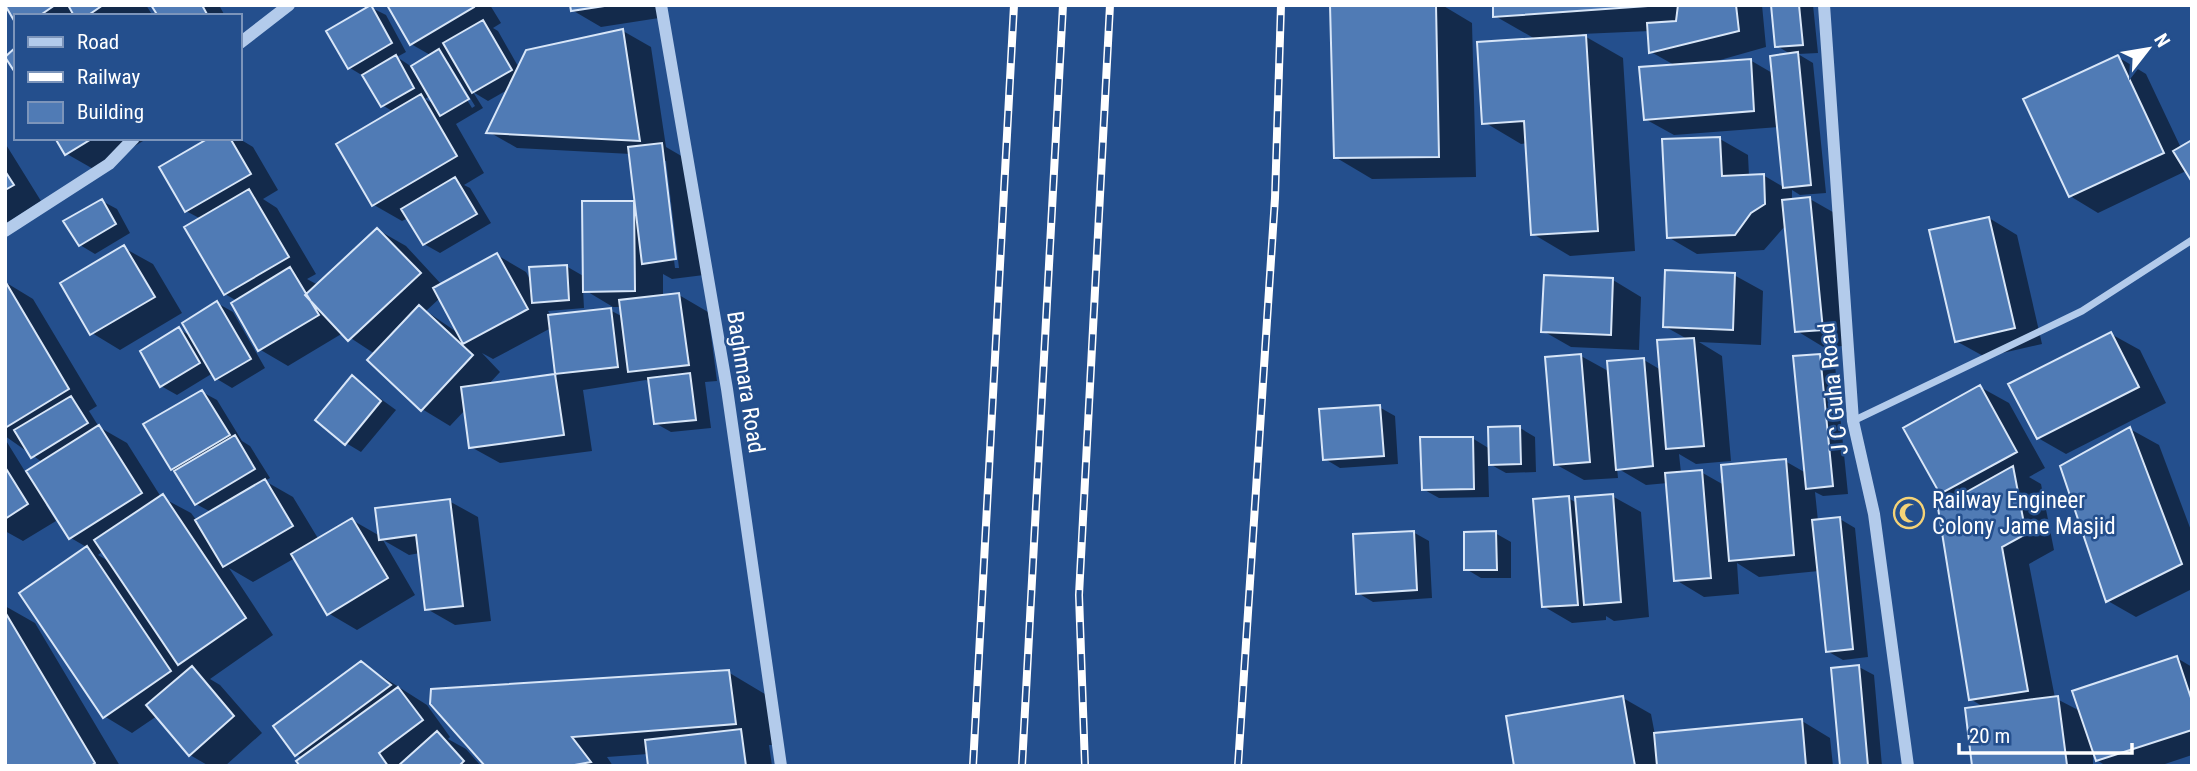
<svg xmlns="http://www.w3.org/2000/svg" width="2197" height="771" viewBox="0 0 2197 771" font-family="'Roboto Condensed',sans-serif">
	<style>
		.shadow { fill: #0007; fill-rule: evenodd }
		.building { fill: #507bb5; stroke: #d8e6f8; stroke-width: 2 }
		.lines { fill: none; stroke-linecap: round; stroke-linejoin: round }
		.minor { stroke: #b3cbeb; stroke-width: 7 }
		.tertiary { stroke: #b3cbeb; stroke-width: 12 }
		.rail-casing { stroke: #fff; stroke-width: 8 }
		.rail { stroke: #244f8d; stroke-width: 5; stroke-dasharray: 16; stroke-linecap: butt }
		.labels { text-anchor: middle; stroke-width: 5; stroke-linejoin: round; paint-order: stroke }
		.street-label { font-size: 23px; fill: #fff; stroke: #244f8d }
		.poi-label { font-size: 23px; fill: #fff; stroke: #244f8d; text-anchor: start }
	</style>
	<rect width="100%" height="100%" fill="#244f8d"/>
	<path class="shadow" d="M6,5h140l7,11h-137z
		M153,5h66l6,11h-65z
		M389,5h101l11,18 -8,5 5,3 21,37 104,-37 28,16 15,100 24,14 14,114 -32,4 -9,-5v23l16,-2 29,17 9,69 -12,1 6,46 -40,4 -16,-9 -4,-40 -5,-3 -63,10 9,61 -92,12 -29,-16 -5,-38 -16,17 -28,-17 -47,-55 -32,-21 -55,33 -29,-17 -22,-48 -12,-7 -24,-75 -15,-8 26,-73h26l15,9 25,43 -15,9 14,9 39,66 -9,5 11,6 60,-55 28,16 36,39 55,-30 29,17 6,11 34,-17 19,11 -1,-74 52,-1 -5,-48 -114,-6 -28,-16 20,-43 -21,12 -15,-9 10,16 -27,16 28,49 -20,12 6,3 21,35 -51,30 -16,-9 -16,-26 -6,3 -28,-16 20,-93 -12,-7 -17,-28 -15,-9 20,-61 16,8 20,37 -9,5 15,10 20,-11 -21,-12zM444,62h4l27,44 -3,2zM431,95l5,10 -11,-6zM662,161h4l13,107h-4zM583,289l30,18h9l1,10 -13,-7 -59,6 -3,-5 36,-3zM440,298l18,35 -32,-22zM551,328l6,48 -69,9 12,-13 -18,-19 11,6z
		M571,5h86l2,13 -58,9 -29,-17z
		M1332,5h110l30,18 4,154 -104,2 -37,-22z
		M1495,5h267l4,42 -60,17 44,-4 24,14 18,-19 -15,-9 -4,-41h40l5,48 -20,1 15,9 13,130 -26,2 -8,-5v11l18,-2 28,16 13,130 -26,3 -28,-17 -11,-106 -22,25 -67,4 -29,-17 52,-98 28,16 1,21 14,-1 22,13 -6,-61 -105,8 -29,-16 31,-53 -25,-14 -1,-21 -69,3 42,24 12,193 -65,5 -37,-22 -6,-91 -6,1 -37,-22 53,-82 -42,-24z
		M2118,57l28,17 35,74 5,23 -88,42 -28,-17z
		M57,138h91l-53,32 -28,-16z
		M5,143l36,58 -36,23z
		M102,201l15,8 13,24 -35,21 -15,-9z
		M1989,218l28,17 25,109 -57,13 -29,-16z
		M124,248l29,16 29,49 -62,37 -28,-17z
		M1734,275l29,16 -2,54 -62,-3 23,14 9,105 -35,3 -17,-10 2,19 20,-1 23,13 61,-24 21,12 14,-117 15,9 13,129 -25,2 -8,-4 3,29 22,-2 15,9 13,129 -25,3 -16,-9 -8,-80 -60,6 -22,-14 2,31 -35,3 -28,-17 -8,-97 -22,2 -29,-17 1,10 -34,2 -29,-16 26,-108 29,16 34,-12 17,10 28,-30 -25,-14z
		M1613,280l28,17 -2,53 -68,-3 -28,-16z
		M5,282l28,17 64,107 -8,5 10,16 28,16 34,54 30,16 6,8 14,-9 -15,-8 -19,-32 -5,-3 30,-77 15,8 25,41 8,5 20,32 -5,3 28,16 26,43 33,-20 28,16 69,-35 29,16 13,104 -36,4 -28,-16 -7,-56 -11,2 -26,-15 32,55 -58,35 -29,-17 -33,-55 -42,24 -24,-14 44,67 -63,44 10,6 42,48 -37,33h-16l-19,-11 -33,-39 -25,17 -28,-17 -83,-123 67,-45 -17,-10 -22,-35 -3,2 10,16 -33,20 -18,-10v-92l21,34 16,-11 -37,-26zM103,551l7,11 -12,-7z
		M217,303l16,9 32,56 -33,20 -15,-9 -4,-6 -36,22 -16,-9 18,-57 13,8z
		M2111,334l29,16 26,53 -100,51 -28,-16z
		M352,378l44,32 -35,42 -15,-9z
		M1980,387l29,16 36,65 -16,9 12,7 13,66 -25,14 26,134 25,13 97,-53 15,9v88l-33,11h-53l-9,-6 -4,-13v19h-119l10,-59 -14,-8 -15,-199 -13,-7z
		M1379,407l16,9 3,48 -58,4 -15,-9z
		M1520,428l15,9 1,35 -30,1 -18,-10 1,34 -50,1 -16,-9 49,-51 18,11z
		M2130,429l29,16 33,88v56l-56,28 -28,-16z
		M1612,496l29,16 8,105 -35,4 -8,-5v4l-34,3 -29,-17 25,-108 9,5z
		M1413,532l16,9 3,57 -59,4 -15,-9z
		M1495,533l16,9v36h-30l-15,-9z
		M5,606l30,17 85,143h-115z
		M361,663l66,42 23,32 -2,2 18,10 15,17h-179l1,-8 -7,-4z
		M1859,667l15,8 8,91h-40z
		M728,672l37,22 8,51h-4l3,21h-122l-2,-12 -41,3 6,9h-126z
		M1623,698l28,16 4,21 147,-14 28,17 3,28h-317z"/>
	<path class="building" d="M5,5h50l-16,11h-23v8z
		M68,5h35l-16,11h-13z
		M151,5h51l6,11h-50z
		M371,5l21,38 -44,26 -22,-38z
		M387,5h86l1,2 -64,38z
		M570,5h41l-40,6z
		M1330,5h106l3,152 -105,1z
		M1493,5h169l-169,12z
		M1678,5h58l3,26 -90,22 -2,-30 29,-2z
		M1771,5h28l4,40 -28,2z
		M483,20l29,50 -40,23 -29,-50z
		M623,29l17,112 -154,-8 40,-83z
		M1586,35l12,196 -67,4 -7,-114 -42,3 -5,-82z
		M16,47v27l-11,-17z
		M439,49l30,50 -29,17 -29,-50z
		M1798,52l13,133 -28,3 -13,-132z
		M396,55l18,33 -33,19 -19,-32z
		M2118,55l46,98 -95,44 -46,-98z
		M1751,59l3,52 -110,9 -5,-53z
		M421,94l36,62 -85,50 -36,-62z
		M1720,137l2,39 42,-2 1,30 -14,9 -16,22 -68,3 -5,-99z
		M55,138h38l-28,17z
		M209,138h21l21,36 -66,38 -26,-45z
		M2192,140v42l-19,-31z
		M662,143l14,116 -34,5 -14,-117z
		M5,171l9,14 -9,5z
		M455,177l22,37 -54,31 -22,-36z
		M249,189l40,68 -65,38 -40,-68z
		M1810,197l13,133 -28,2 -13,-132z
		M102,199l14,25 -37,22 -16,-25z
		M582,201h52l1,90 -52,1z
		M1989,217l26,111 -60,14 -26,-112z
		M377,228l44,45 -73,68 -43,-46z
		M124,245l31,52 -65,38 -30,-52z
		M497,253l31,56 -65,35 -30,-56z
		M567,265l2,35 -37,3 -3,-36z
		M290,267l29,48 -61,36 -27,-48z
		M1665,270l70,3 -2,57 -70,-3z
		M1544,275l69,3 -2,57 -70,-3z
		M5,281l64,108 -64,39z
		M679,293l10,72 -61,7 -9,-72z
		M217,301l34,58 -36,21 -33,-57z
		M419,305l54,50 -52,56 -54,-51z
		M611,308l7,59 -63,7 -7,-59z
		M179,327l21,36 -40,24 -20,-36z
		M2111,332l28,55 -102,52 -29,-55z
		M1694,338l10,108 -38,3 -9,-109z
		M1581,354l9,108 -36,3 -9,-108z
		M1820,354l13,132 -27,3 -13,-133z
		M1644,358l9,108 -37,4 -9,-109z
		M690,373l6,47 -42,4 -6,-46z
		M555,374l9,61 -95,13 -8,-61z
		M352,375l29,26 -36,44 -30,-25z
		M1980,385l37,67 -77,42 -37,-66z
		M202,390l28,45 -59,35 -28,-46z
		M71,396l17,27 -57,35 -17,-28z
		M1380,405l4,51 -61,4 -4,-51z
		M99,425l43,68 -73,46 -43,-68z
		M1520,426l1,38 -32,1 -1,-38z
		M2130,427l52,137 -76,38 -46,-136z
		M235,435l20,34 -60,36 -21,-34z
		M1420,437h53l1,52 -52,1z
		M1786,459l8,96 -65,6 -8,-96z
		M2013,466l13,68 -24,13 26,144 -59,9 -31,-192z
		M5,467l23,37 -23,15z
		M1702,470l9,108 -37,3 -9,-108z
		M265,479l28,47 -70,41 -28,-47z
		M163,494l83,124 -68,47 -84,-125z
		M1613,494l8,108 -37,3 -9,-108z
		M1569,496l9,109 -36,2 -9,-108z
		M450,499l13,107 -38,4 -9,-75 -37,5 -4,-32z
		M1840,517l13,132 -27,3 -14,-132z
		M352,518l36,60 -61,37 -36,-61z
		M1414,531l3,59 -61,4 -3,-60z
		M1496,531l1,39h-33v-38z
		M87,546l84,125 -68,47 -84,-125z
		M5,612l90,151 -4,3h-86z
		M2177,656l15,45v29l-96,31 -24,-70z
		M361,661l30,24 -96,71 -22,-30z
		M1859,665l9,101h-28l-9,-98z
		M192,666l42,50 -45,40 -43,-51z
		M729,670l7,54 -164,13 19,25 -22,4h-84l-55,-62 1,-15z
		M398,687l25,33 -44,33 9,13h-88l-4,-5z
		M1623,696l12,70h-121l-8,-50z
		M2058,696l9,69 -95,1 -7,-58z
		M1802,719l4,47h-149l-3,-33z
		M741,729l5,37h-98l-3,-26z
		M437,731l27,30 -5,5h-61z"/>
	<g class="lines">
		<path class="minor" d="M1853,421l229,-110 110,-71"/>
		<path class="tertiary" d="M661,5l66,384 54,377
			M1824,5l29,416 21,93 34,252
			M240,43l49,-38
			M5,231l104,-67 25,-26"/>
		<g class="rail-casing">
			<path id="rail" d="M973,766l41,-761
				M1022,766l41,-761
				M1085,766l-6,-171 31,-590
				M1238,766l37,-568 6,-193"/>
		</g>
		<use href="#rail" class="rail"/>
	</g>
	<defs>
		<g id="mosque-ring" transform="scale(1.575)"><circle r="9.5" fill="#244f8d" stroke="#f5d377" stroke-width="1.5"/><path d="M3.5-4.9A6 6 0 1 0 3.5 4.9A5 5 0 1 1 3.5-4.9Z" fill="#f5d377"/></g>
	</defs>
	<g fill-rule="evenodd">
		<use href="#mosque-ring" x="1909" y="513"/>
	</g>
	<g class="labels">
		<g class="street-label">
			<text transform="translate(746 382) rotate(81)" y="8">Baghmara Road</text>
			<text transform="translate(1833 389) rotate(-96)" y="8">J C Guha Road</text>
		</g>
		<g class="poi-label">
			<text x="1932" y="508">Railway Engineer<tspan x="1932" dy="26">Colony Jame Masjid</tspan></text>
		</g>
	</g>
	<rect width="2197" height="771" fill="none" stroke="#ffffff" stroke-width="14"/>
	<rect x="14" y="14" width="228" height="126" fill="#244f8d" stroke="#7c95bb" stroke-width="2"/>
	<rect x="28" y="37" width="35" height="10" fill="#b3cbeb" stroke="#7c95bb" stroke-width="2"/>
	<text x="77" y="49" font-size="21" fill="#ffffff">Road</text>
	<rect x="28" y="72" width="35" height="10" fill="#ffffff" stroke="#7c95bb" stroke-width="2"/>
	<text x="77" y="84" font-size="21" fill="#ffffff">Railway</text>
	<rect x="28" y="102" width="35" height="21" fill="#507bb5" stroke="#7c95bb" stroke-width="2"/>
	<text x="77" y="119" font-size="21" fill="#ffffff">Building</text>
	<g transform="translate(2148 49) rotate(59)" stroke="#244f8d" stroke-width="5" paint-order="stroke">
	<path d="M0-5L12 26L0 18L-12 26Z" fill="#ffffff"/>
	<text y="-10" font-size="19" font-weight="bold" text-anchor="middle" fill="#ffffff">N</text>
	</g>
	<path d="M1959 743v10h173v-10" fill="none" stroke="#ffffff" stroke-width="3.5"/>
	<text x="1969" y="743" font-size="21" fill="#ffffff" stroke="#244f8d" stroke-width="5" paint-order="stroke">20 m</text>
</svg>
